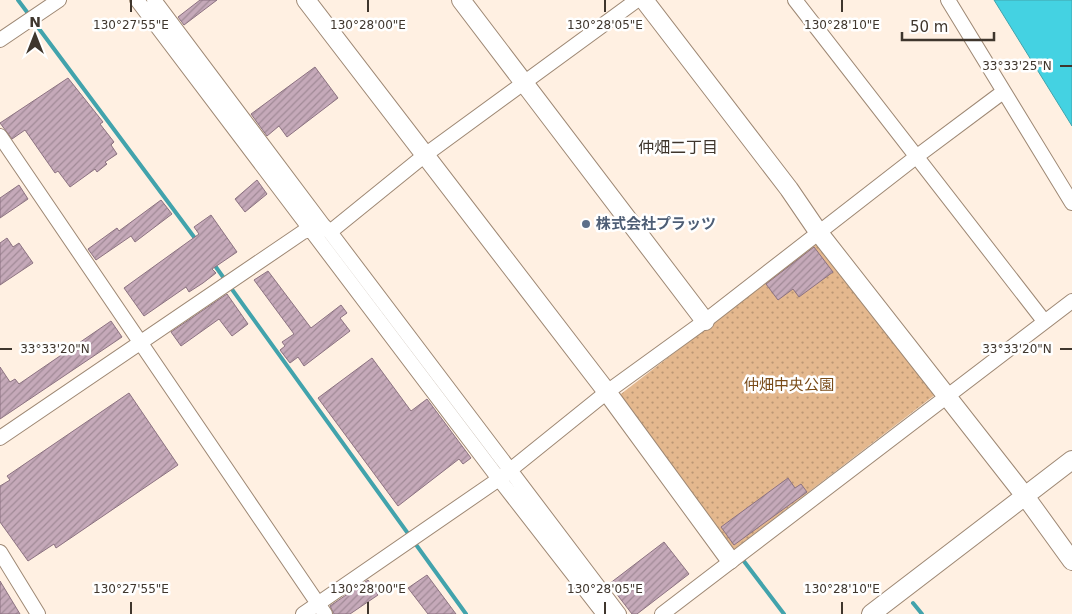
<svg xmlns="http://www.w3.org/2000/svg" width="1072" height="614" viewBox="0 0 1072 614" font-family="'DejaVu Sans','Noto Sans JP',sans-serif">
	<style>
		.park { fill: url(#park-dots) }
		.water { fill: #44d2e2; stroke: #42a3ac }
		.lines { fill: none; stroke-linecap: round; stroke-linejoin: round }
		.stream { stroke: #42a3ac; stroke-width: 4 }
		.building { fill: url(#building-hatch); stroke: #8c7281 }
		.minor-casing { stroke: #9e8874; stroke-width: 16 }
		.tertiary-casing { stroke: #9e8874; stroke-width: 20 }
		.minor { stroke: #fff; stroke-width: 14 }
		.tertiary { stroke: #fff; stroke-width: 18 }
		.ticks { fill: none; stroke: #3f362d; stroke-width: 2 }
		.service-dot { fill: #5c6f8a; stroke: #fff; stroke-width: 2 }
		.labels { text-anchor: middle; stroke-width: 5; stroke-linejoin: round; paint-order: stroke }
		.service-label { font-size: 15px; font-weight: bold; fill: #4e5e75; stroke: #fff; text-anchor: start }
		.park-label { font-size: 15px; fill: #794b18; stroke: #fff }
		.neighbourhood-label { font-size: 16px; fill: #3f362d; stroke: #fff }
		.ticks-label { font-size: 12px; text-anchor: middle; fill: #3f362d; stroke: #fff; stroke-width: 5; stroke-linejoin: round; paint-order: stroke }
	</style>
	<defs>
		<pattern id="park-dots" width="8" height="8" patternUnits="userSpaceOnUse" patternTransform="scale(1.25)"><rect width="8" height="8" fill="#e4b88e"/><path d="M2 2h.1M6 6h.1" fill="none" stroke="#ba9674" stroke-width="1.8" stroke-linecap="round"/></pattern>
		<pattern id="building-hatch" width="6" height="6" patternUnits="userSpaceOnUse" patternTransform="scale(1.25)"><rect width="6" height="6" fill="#c5a9b9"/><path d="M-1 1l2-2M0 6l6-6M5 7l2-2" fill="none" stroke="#a18a97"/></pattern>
	</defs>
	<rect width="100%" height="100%" fill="#fff0e2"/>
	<path class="park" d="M819,241l117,153 -204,157 -115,-154z"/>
	<path class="water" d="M994,0h78v126z"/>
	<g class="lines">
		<path class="stream" d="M18,0l12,16
			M34,22l163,219
			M213,263l253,351
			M395,330l58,76
			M743,560l41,54
			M913,603l9,11"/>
	</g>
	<path class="building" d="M200,0h17l-33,25 -6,-8z
		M315,67l23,31 -51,39 -8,-11 -12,10 -16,-22z
		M68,78l35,44 -3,2 14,18 -3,3 6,9 -12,8 2,2 -10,8 -2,-3 -25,18 -12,-16 -3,2 -30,-43 -13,9 -12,-16z
		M257,180l10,14 -22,18 -10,-13z
		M19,185l9,14 -28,19v-20z
		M161,200l11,14 -37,28 -4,-6 -35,24 -8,-11 29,-21 2,3z
		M211,215l26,37 -25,17 4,4 -13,10 -14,9 -3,-5 -42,29 -20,-28 75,-54 -5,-7z
		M7,238l6,9 6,-4 14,20 -33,22v-42z
		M814,247l19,25 -34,25 -6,-8 -15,11 -12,-16z
		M268,271l43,57 30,-23 6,8 -7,5 10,13 -46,35 -6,-9 -8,6 -10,-13 5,-4 -3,-4 12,-8 -40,-54z
		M227,294l21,30 -16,12 -13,-17 -38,27 -10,-14z
		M111,321l11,16 -122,82v-52l10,15 5,-3 4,5z
		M372,358l39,53 16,-12 44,59 -8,6 -4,-5 -61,47 -80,-108z
		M129,393l49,72 -122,83 -2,-4 -26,17 -28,-39v-36l10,-6 -3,-4z
		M788,478l7,10 6,-4 6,8 -73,53 -13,-18z
		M664,542l25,32 -52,40h-5l-23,-30z
		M427,575l29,39h-28l-20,-26z
		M368,580l10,15 -28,19h-16l-4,-8z
		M0,581l20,33h-20z"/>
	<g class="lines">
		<g class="minor-casing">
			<path id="minor" d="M137,0l362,479 105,135
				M154,0l169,225 7,7 289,382
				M795,0l249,321
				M948,0l124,203
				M0,40l59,-40
				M0,136l325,478
				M330,232l95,-77 212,-155
				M0,438l303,-206 15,-5
				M0,552l38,62
				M303,614l196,-135 108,-87 98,-71 211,-164 87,-65
				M662,614l410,-313"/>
		</g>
		<g class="tertiary-casing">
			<path id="tertiary" d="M306,0l301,392 123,168
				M461,0l244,321
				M644,0l145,189 30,44 206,263 47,65
				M871,614l201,-154"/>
		</g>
		<use href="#minor" class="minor"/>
		<use href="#tertiary" class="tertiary"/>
	</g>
	<path class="ticks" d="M131,0v12M368,0v12M605,0v12M842,0v12M1060,66h12M0,349h12M1060,349h12M131,602v12M368,602v12M605,602v12M842,602v12"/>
	<circle class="service-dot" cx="586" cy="224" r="5"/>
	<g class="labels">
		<g class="service-label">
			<text x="596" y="229">株式会社プラッツ</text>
		</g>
		<g class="park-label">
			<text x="789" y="390">仲畑中央公園</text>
		</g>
		<g class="neighbourhood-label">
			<text x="678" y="153">仲畑二丁目</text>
		</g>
	</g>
	<g class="ticks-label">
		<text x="131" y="29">130°27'55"E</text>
		<text x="368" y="29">130°28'00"E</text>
		<text x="605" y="29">130°28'05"E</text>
		<text x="842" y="29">130°28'10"E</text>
		<text x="1017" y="70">33°33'25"N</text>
		<text x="55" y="353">33°33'20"N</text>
		<text x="1017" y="353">33°33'20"N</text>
		<text x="131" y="593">130°27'55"E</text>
		<text x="368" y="593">130°28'00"E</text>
		<text x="605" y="593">130°28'05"E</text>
		<text x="842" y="593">130°28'10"E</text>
	</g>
	<g transform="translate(35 35)" stroke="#ffffff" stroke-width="4" paint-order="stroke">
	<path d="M0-4L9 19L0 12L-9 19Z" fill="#3f362d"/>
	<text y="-8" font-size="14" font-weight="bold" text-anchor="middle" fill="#3f362d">N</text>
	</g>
	<path d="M902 32v8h92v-8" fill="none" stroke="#3f362d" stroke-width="2.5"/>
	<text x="910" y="32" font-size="15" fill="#3f362d" stroke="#ffffff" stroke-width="4" paint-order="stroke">50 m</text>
</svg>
